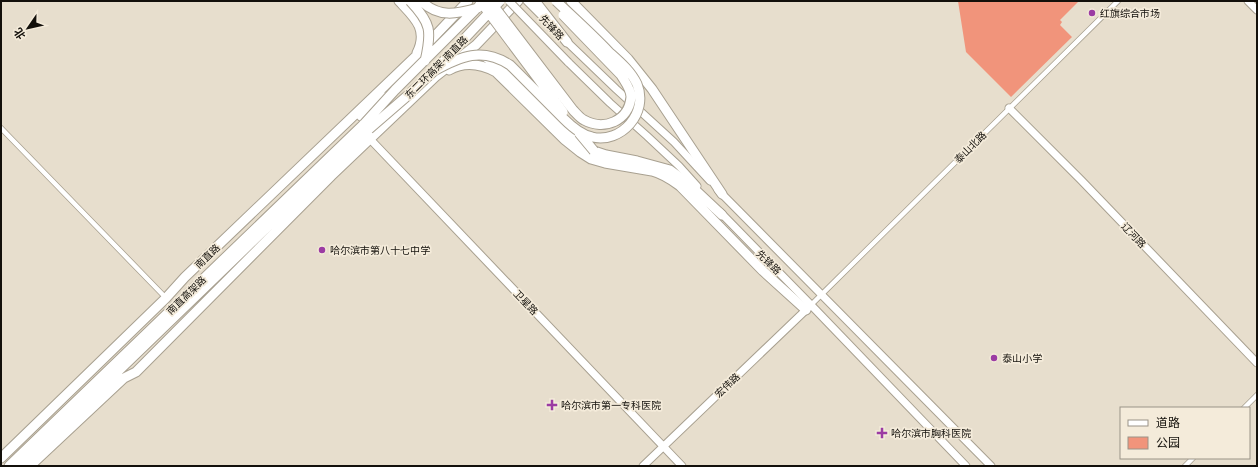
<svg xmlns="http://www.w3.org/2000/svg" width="1258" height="467" viewBox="0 0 1258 467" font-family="'PT Sans','Noto Sans SC',sans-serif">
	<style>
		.green { fill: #f1947b }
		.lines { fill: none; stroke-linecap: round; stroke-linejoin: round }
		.street-casing { stroke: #a8a090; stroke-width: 6 }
		.secondary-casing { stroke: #a8a090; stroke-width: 9 }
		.primary-casing { stroke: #a8a090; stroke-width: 9 }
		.highway-casing { stroke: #a8a090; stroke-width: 11 }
		.street { stroke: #fff; stroke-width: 4.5 }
		.secondary { stroke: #fff; stroke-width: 7 }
		.primary { stroke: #fff; stroke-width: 7 }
		.highway { stroke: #fff; stroke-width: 9 }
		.primary-bridge-casing { stroke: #a8a090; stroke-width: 9; stroke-linecap: butt }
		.highway-bridge-casing { stroke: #a8a090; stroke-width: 11; stroke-linecap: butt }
		.primary-bridge { stroke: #fff; stroke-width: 7 }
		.highway-bridge { stroke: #fff; stroke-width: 9 }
		.poi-dot { fill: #9b3ba3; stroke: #f4ebda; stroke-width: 1.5 }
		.labels { text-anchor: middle; stroke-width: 3.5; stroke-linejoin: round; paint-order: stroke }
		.poi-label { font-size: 10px; fill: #13100b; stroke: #f4ebda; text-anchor: start }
		.street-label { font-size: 10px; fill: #13100b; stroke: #f4ebda }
	</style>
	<rect width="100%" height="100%" fill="#e7decd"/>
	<path class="green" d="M958,1h121l-19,19 2,2 -2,3 12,12 -61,60 -45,-45z"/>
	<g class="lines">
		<g class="street-casing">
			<path id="street" d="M1,128l165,170
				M811,305l307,-304
				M1244,408l13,-13
				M1185,466l8,-8"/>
		</g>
		<g class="secondary-casing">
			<path id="secondary" d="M1248,1l9,9
				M1009,108l72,72 176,183
				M370,139l312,327
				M643,466l166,-159"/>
		</g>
		<g class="primary-casing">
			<path id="primary" d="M527,1l19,19
				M564,39l52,50 58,53 36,39
				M568,62l42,41 37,33 32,30 18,20
				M718,190l273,276
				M720,212l91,93 155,161"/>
		</g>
		<g class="highway-casing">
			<path id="highway" d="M399,1c15,16 30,28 18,52
				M535,1l32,41
				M571,1l57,58 24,30 70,105
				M484,56l12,8 12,10 71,67 15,10 12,4 31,6 33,9 19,14 33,31
				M449,70c16,-9 32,-6 47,2l69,68 15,12 11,7 14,4 47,8c11,3 20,9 28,15l83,85 43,39
				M361,116l25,-19
				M1,458l165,-160 19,-21 230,-220 53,-56
				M9,466l355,-342
				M20,466l349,-337
				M30,466l94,-88 12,-6 195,-196 104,-99 41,-32 42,-44"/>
		</g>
		<use href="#street" class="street"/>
		<use href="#secondary" class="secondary"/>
		<use href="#primary" class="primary"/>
		<use href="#highway" class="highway"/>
		<g class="primary-bridge-casing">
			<path id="primary-bridge" d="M509,1l59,61"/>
		</g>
		<g class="highway-bridge-casing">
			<path id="highway-bridge" d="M410,1c21,22 22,30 15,60
				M421,1c18,17 35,13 57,7
				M480,1l83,111
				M490,1l83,109c3,3 7,8 11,10 20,11 45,1 47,-23 0,-8 -6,-15 -10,-22l-58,-60
				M434,71c27,-15 48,-24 76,-6l54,54c8,8 17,16 28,18 29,7 57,-24 45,-53 -6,-13 -18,-23 -28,-32 -17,-18 -35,-34 -53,-51
				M364,124l31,-34 89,-89
				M369,129l37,-32 28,-26 66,-70
				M579,133l15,18"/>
		</g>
		<use href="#primary-bridge" class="primary-bridge"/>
		<use href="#highway-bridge" class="highway-bridge"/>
	</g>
	<g class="poi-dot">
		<circle cx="1092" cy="13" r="4"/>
		<circle cx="322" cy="250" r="4"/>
		<circle cx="994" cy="358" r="4"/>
		<path d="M550 399h4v4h4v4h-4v4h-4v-4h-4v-4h4z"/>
		<path d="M880 427h4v4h4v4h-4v4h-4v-4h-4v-4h4z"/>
	</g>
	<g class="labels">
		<g class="poi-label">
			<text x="1100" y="17">红旗综合市场</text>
			<text x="330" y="254">哈尔滨市第八十七中学</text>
			<text x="1002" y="362">泰山小学</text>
			<text x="561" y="409">哈尔滨市第一专科医院</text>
			<text x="891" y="437">哈尔滨市胸科医院</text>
		</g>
		<g class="street-label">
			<text transform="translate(552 27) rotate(46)" y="4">先锋路</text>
			<text transform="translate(436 67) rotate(-45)" y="4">东二环高架-南直路</text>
			<text transform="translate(970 147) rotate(-45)" y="4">泰山北路</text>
			<text transform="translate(1134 235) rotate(46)" y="4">辽河路</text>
			<text transform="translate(207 256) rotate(-44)" y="4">南直路</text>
			<text transform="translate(769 262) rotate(45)" y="4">先锋路</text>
			<text transform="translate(186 295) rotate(-44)" y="4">南直高架路</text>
			<text transform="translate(526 302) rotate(46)" y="4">卫星路</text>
			<text transform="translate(727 385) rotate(-44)" y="4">宏伟路</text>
		</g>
	</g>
	<rect width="1258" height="467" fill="none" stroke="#13100b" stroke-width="4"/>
	<rect x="1120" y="407" width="130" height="52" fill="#f4ebda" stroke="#9a9387"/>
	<rect x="1128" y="420" width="20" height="6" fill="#ffffff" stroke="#9a9387"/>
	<text x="1156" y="427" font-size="12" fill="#13100b">道路</text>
	<rect x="1128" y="437" width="20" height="12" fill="#f1947b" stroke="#9a9387"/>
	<text x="1156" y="447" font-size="12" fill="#13100b">公园</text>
	<g transform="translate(28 28) rotate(236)" stroke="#f4ebda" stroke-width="3" paint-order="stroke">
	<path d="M0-3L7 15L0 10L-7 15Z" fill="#13100b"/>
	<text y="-6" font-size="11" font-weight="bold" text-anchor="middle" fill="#13100b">北</text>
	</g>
</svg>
